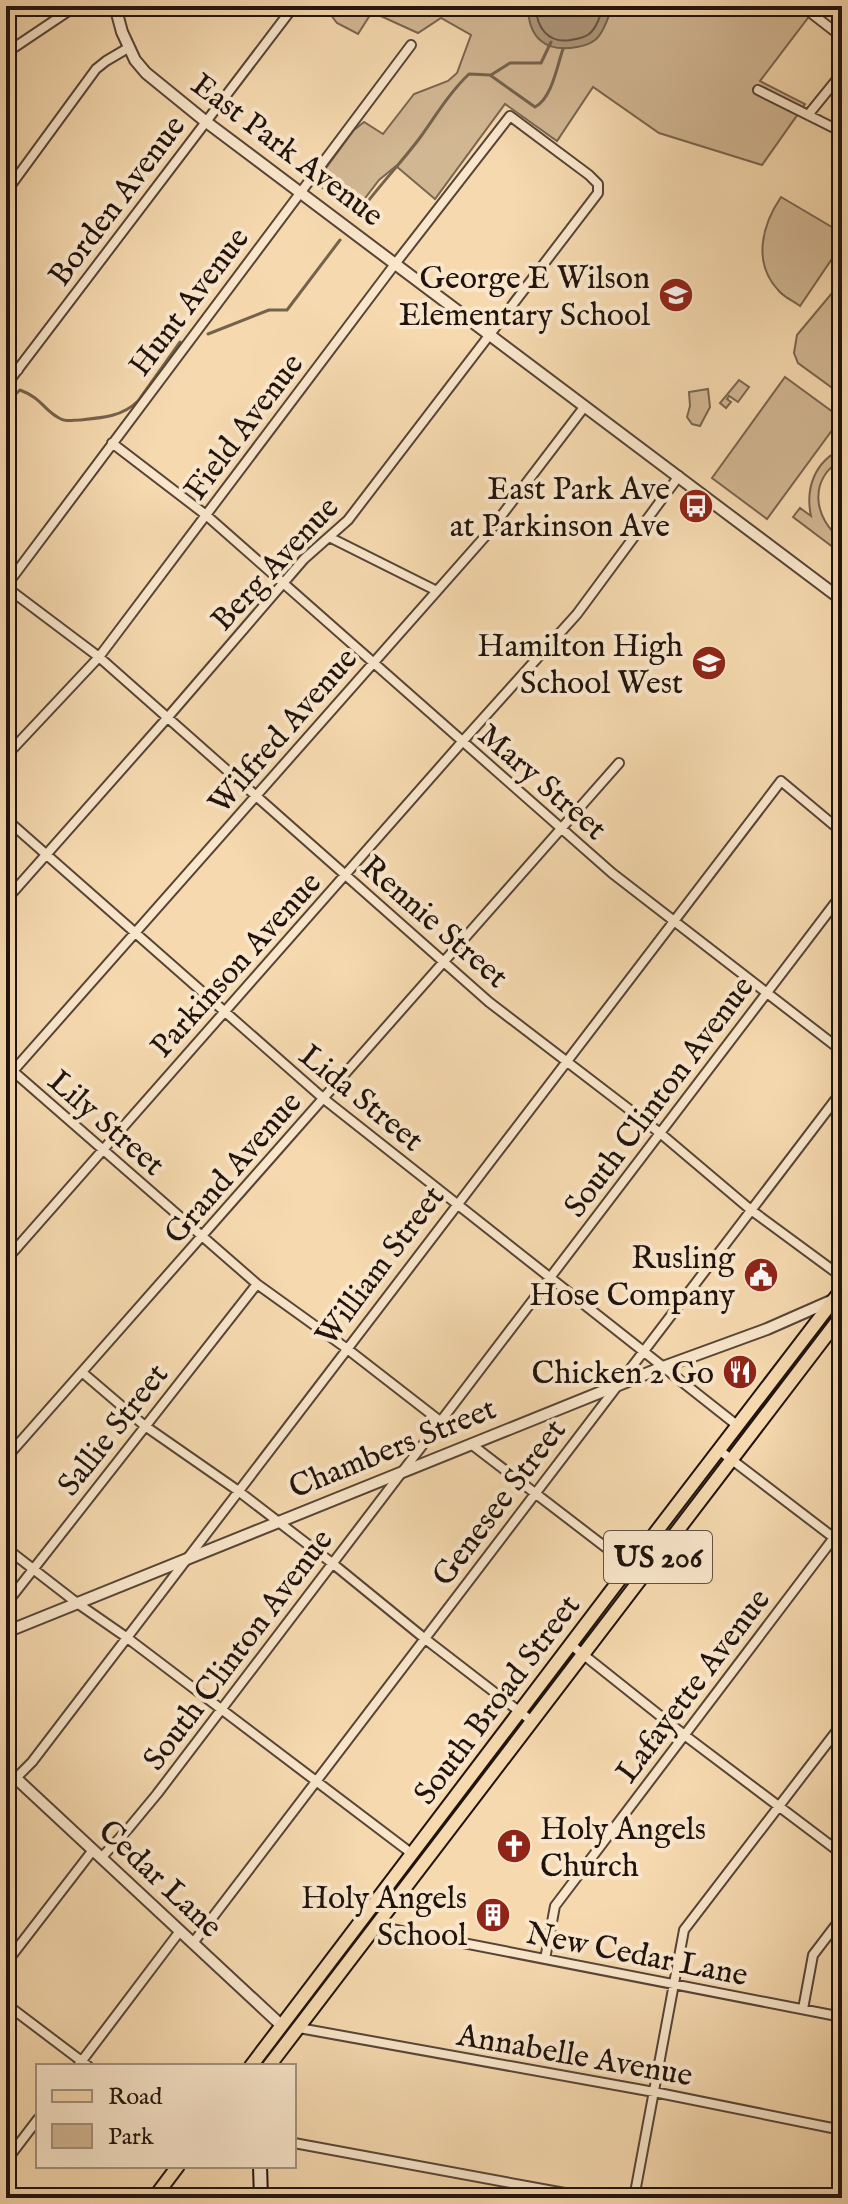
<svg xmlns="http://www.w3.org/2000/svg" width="848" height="2204" viewBox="0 0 848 2204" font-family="'IM FELL English',serif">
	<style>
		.green { fill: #d2b793; stroke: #796550; stroke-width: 2 }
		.water { fill: #ad9678; stroke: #75624d; stroke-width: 2 }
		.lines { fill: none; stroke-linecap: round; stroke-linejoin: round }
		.shore { stroke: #665442; stroke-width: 2 }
		.stream { stroke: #75624d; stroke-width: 3 }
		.minor-casing { stroke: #564436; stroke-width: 12 }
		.tertiary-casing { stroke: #564436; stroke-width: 14 }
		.secondary-casing { stroke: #20130d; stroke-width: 16 }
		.primary-casing { stroke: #20130d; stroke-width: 16 }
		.minor { stroke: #f9e6cb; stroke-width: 8 }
		.tertiary { stroke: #f9e6cb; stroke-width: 10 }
		.secondary { stroke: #f9e6cb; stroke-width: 12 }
		.primary { stroke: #f6d9af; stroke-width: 12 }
		.labels { text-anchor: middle; stroke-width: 8; stroke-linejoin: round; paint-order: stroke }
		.shield { fill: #f9e6cb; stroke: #615246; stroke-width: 2 }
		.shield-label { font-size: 30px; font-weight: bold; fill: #20130d }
		.street-label { font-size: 32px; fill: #20130d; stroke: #f9e6cb }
		.poi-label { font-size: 32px; fill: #20130d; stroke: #f9e6cb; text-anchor: end }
	</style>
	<rect width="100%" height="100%" fill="#f6d9af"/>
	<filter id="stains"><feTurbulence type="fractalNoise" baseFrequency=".0025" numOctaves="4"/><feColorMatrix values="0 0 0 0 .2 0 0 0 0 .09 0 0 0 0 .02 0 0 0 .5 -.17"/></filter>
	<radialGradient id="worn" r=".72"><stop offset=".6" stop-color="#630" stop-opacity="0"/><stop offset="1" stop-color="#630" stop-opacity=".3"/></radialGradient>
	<path class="green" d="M324,6h493l-57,75 45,23 -43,61 -103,-32 -66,-46 -36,54 -52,-37 -70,95 -39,-33 -17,14 -23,30 -41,-27 39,-53 10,-8 19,12 31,-40 34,-13 9,-8 14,-38 -30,-17 -23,15 -46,-21 -14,22 -21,-11z
		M781,197l61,36v11l-42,62c-7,-5 -16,-9 -21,-15 -27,-28 -17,-66 2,-94z
		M842,281v114l-44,-32 -4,-10 3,-18z
		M785,377l56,41 -74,101 -55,-41z
		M739,380l10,7 -11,15 -9,-6 -2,3 4,3 -5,6 -6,-5z
		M708,389l2,18 -10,19 -8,-2 -5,-7 3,-11 -1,-14z
		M842,449v10c-34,21 -29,59 0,81v14l-49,-37 7,-9 11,8c-6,-28 4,-55 31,-67z"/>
	<path class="water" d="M528,6h84c-3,10 -9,28 -17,34 -5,4 -12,6 -18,7 -31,6 -49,-9 -49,-41z"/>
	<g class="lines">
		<path class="shore" d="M536,6c0,21 12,38 35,34 6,-1 13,-2 18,-6 7,-5 12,-19 14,-28"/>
		<path class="stream" d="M491,75l19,-12h31l10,-21
			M359,213c19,-26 41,-49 60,-74 16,-22 30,-46 50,-65l21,1 45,32c17,-9 22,-41 28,-58
			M208,334l61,-24h18l53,-70
			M6,403l14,-13c22,8 25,22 41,29 5,3 12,1 18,1 22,-2 43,-3 59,-19l42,-59"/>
		<g class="minor-casing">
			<path id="minor" d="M802,6l40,31
				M6,53l70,-47
				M758,90l84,42
				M808,115l34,-42
				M6,192l90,-123 10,-8 22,-13
				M6,361l12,9
				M6,385l288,-379
				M112,443l94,72 406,358 230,178
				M329,537l108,54
				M6,586l405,-541
				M6,587l93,70 390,345 171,131 91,77 91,67
				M6,756l93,-99 296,-393 115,-148 79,59 9,9v9l-250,327 -44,39 -136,158 -162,183
				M6,819l318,280 414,327
				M6,1065l251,219 89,64 94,73
				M6,1079l483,-547 96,-126
				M6,1260l456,-518 115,-128 102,-138
				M83,1373l62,53 92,64 95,73 92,75 109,84
				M471,1444l159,122
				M719,1450l123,94
				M6,1458l613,-695
				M6,1548l71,55 49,34 285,216
				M6,1604l251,-320
				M570,1644l113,90 159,120
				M16,1778l16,-16 749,-981 61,51
				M101,1858l27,-29 29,-35 685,-900
				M376,1926l466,91
				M193,1943l649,-852
				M545,1959l10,-53 287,-379
				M6,1963l87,-113
				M6,2004l82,62
				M803,2009l10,-54 29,-38
				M299,2028l355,64 188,38
				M78,2066l102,-135
				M294,2143l298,55
				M6,2161l32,-42
				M634,2198l50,-268 158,-206"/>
		</g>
		<g class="tertiary-casing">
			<path id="tertiary" d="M115,6l7,26 13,28 11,13 59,48 637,479
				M6,1632l657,-265 104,-38 66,-29
				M6,1769l275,256"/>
		</g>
		<g class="secondary-casing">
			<path id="secondary" d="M260,2166l1,32"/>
		</g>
		<g class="primary-casing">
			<path id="primary" d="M251,2066l379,-500 212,-277
				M269,2066l573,-751
				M154,2198l24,-32"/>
		</g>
		<use href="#minor" class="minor"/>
		<use href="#tertiary" class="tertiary"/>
		<use href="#secondary" class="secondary"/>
		<use href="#primary" class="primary"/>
	</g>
	<defs>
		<g id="school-disc" transform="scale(1.8)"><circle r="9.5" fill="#8f2418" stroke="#f9e6cb"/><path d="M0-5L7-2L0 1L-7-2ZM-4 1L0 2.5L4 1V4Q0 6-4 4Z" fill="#fff"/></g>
		<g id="bus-disc" transform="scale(1.8)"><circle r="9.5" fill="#8f2418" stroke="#f9e6cb"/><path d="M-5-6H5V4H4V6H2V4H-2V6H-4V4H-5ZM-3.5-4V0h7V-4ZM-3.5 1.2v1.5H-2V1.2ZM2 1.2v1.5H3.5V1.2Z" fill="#fff"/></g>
		<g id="civic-disc" transform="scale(1.8)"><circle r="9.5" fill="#8f2418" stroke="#f9e6cb"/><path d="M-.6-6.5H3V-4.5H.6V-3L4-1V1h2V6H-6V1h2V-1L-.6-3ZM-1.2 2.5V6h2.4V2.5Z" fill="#fff"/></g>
		<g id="restaurant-disc" transform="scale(1.8)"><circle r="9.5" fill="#8f2418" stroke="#f9e6cb"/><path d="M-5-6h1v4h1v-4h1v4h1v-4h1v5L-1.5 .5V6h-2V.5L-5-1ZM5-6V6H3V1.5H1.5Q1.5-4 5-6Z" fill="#fff"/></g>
		<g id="church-disc" transform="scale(1.8)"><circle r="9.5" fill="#8f2418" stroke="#f9e6cb"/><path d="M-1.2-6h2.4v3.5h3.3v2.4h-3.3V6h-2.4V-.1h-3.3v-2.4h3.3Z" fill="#fff"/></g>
		<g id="building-disc" transform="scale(1.8)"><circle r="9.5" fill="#8f2418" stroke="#f9e6cb"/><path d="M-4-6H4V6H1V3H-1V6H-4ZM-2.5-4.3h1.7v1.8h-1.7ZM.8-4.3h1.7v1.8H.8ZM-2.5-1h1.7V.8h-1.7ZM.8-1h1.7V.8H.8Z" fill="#fff"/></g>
	</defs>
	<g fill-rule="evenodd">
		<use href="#school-disc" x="676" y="295"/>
		<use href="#bus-disc" x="696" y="506"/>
		<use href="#school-disc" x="709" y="663"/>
		<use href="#civic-disc" x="761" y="1275"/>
		<use href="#restaurant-disc" x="740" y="1372"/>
		<use href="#church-disc" x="514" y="1846"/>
		<use href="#building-disc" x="493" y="1915"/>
	</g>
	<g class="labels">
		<rect class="shield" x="604" y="1531" width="108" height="52" rx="6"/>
		<g class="shield-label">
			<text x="658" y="1567">US 206</text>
		</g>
		<g class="street-label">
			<text transform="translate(288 149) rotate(37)" y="11">East Park Avenue</text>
			<text transform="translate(116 200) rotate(-53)" y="11">Borden Avenue</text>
			<text transform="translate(188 301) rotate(-53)" y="11">Hunt Avenue</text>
			<text transform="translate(243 426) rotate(-53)" y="11">Field Avenue</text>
			<text transform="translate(274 563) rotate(-47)" y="11">Berg Avenue</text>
			<text transform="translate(282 730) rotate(-49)" y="11">Wilfred Avenue</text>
			<text transform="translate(543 781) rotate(41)" y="11">Mary Street</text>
			<text transform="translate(435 921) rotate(41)" y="11">Rennie Street</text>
			<text transform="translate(235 964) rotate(-48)" y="11">Parkinson Avenue</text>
			<text transform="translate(658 1096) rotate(-53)" y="11">South Clinton Avenue</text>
			<text transform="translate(362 1097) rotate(39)" y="11">Lida Street</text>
			<text transform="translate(107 1122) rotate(41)" y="11">Lily Street</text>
			<text transform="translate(232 1167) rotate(-49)" y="11">Grand Avenue</text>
			<text transform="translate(379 1265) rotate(-53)" y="11">William Street</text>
			<text transform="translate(112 1429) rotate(-52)" y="11">Sallie Street</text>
			<text transform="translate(392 1447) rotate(-22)" y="11">Chambers Street</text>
			<text transform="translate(498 1502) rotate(-53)" y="11">Genesee Street</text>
			<text transform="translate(237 1649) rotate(-53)" y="11">South Clinton Avenue</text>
			<text transform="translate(692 1685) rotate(-53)" y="11">Lafayette Avenue</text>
			<text transform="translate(496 1699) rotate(-53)" y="11">South Broad Street</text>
			<text transform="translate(161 1878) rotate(43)" y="11">Cedar Lane</text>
			<text transform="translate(637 1953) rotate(11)" y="11">New Cedar Lane</text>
			<text transform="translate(575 2054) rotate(10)" y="11">Annabelle Avenue</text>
		</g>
		<g class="poi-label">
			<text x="650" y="288">George E Wilson<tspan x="650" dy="37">Elementary School</tspan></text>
			<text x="670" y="499">East Park Ave<tspan x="670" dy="37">at Parkinson Ave</tspan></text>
			<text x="683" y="656">Hamilton High<tspan x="683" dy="37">School West</tspan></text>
			<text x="735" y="1268">Rusling<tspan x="735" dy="37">Hose Company</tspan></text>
			<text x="714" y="1383">Chicken 2 Go</text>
			<text x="540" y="1839" text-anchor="start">Holy Angels<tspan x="540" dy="37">Church</tspan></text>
			<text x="467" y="1908">Holy Angels<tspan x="467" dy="37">School</tspan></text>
		</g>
	</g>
	<rect width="848" height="2204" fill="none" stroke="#f6d9af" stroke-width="32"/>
	<rect x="8" y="8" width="832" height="2188" fill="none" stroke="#20130d" stroke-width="4"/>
	<rect x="16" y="16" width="816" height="2172" fill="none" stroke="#20130d" stroke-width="2"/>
	<rect x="36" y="2064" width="260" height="104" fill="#f9e6cb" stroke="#a2927f" stroke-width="2"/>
	<rect x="52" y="2090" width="40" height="12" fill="#f6d9af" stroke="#a2927f" stroke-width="2"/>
	<text x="108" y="2104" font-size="24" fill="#20130d">Road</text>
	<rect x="52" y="2124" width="40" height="24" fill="#d2b793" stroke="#a2927f" stroke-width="2"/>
	<text x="108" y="2144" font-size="24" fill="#20130d">Park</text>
	<rect width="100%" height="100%" filter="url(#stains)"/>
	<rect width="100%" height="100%" fill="url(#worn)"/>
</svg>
